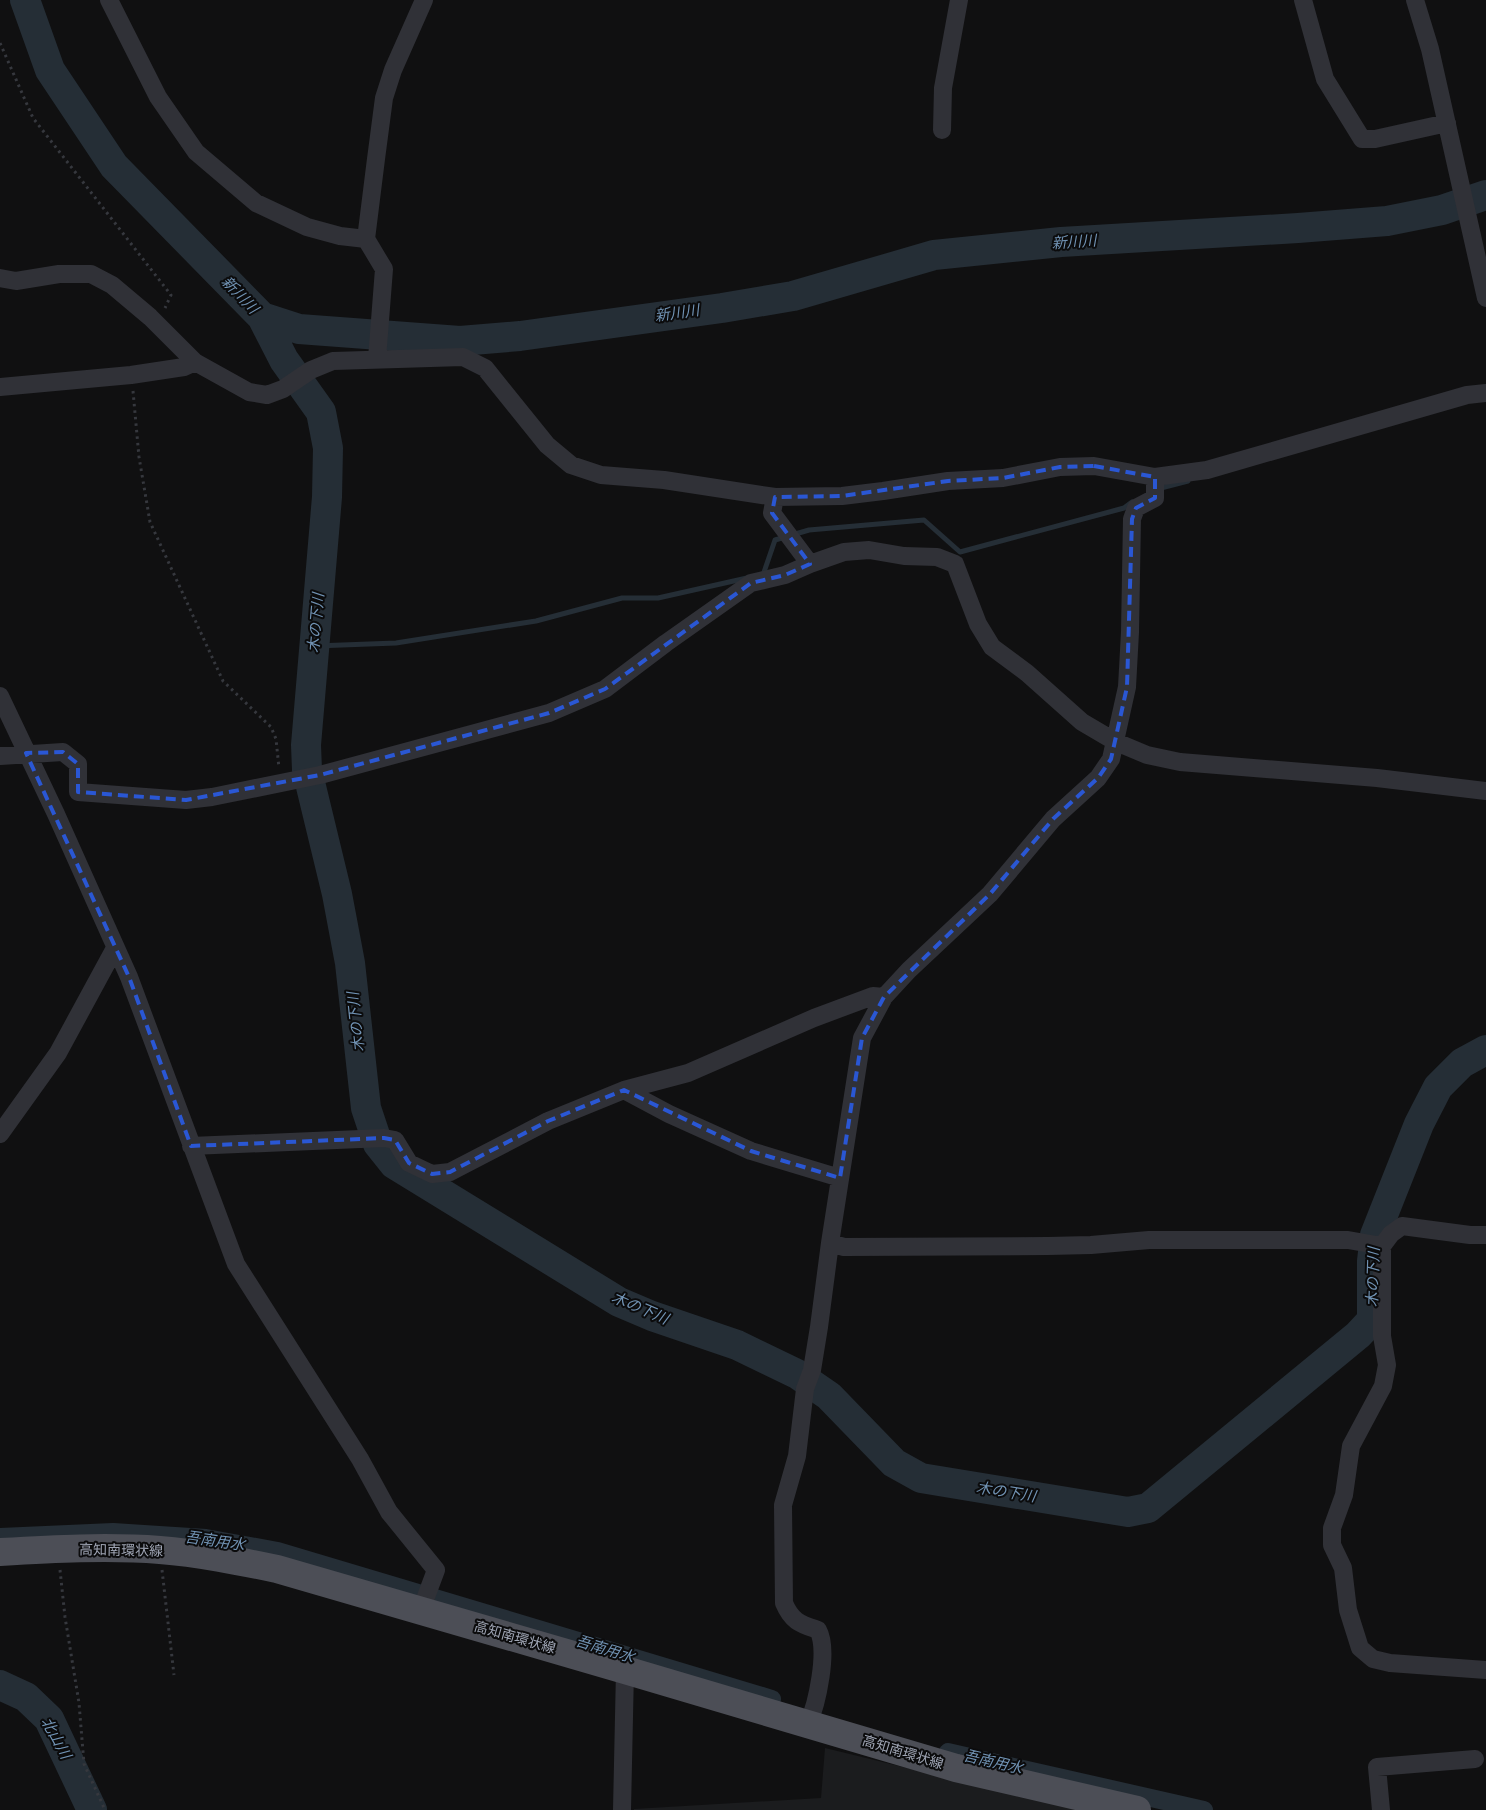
<svg xmlns="http://www.w3.org/2000/svg" width="1486" height="1810" viewBox="0 0 1486 1810" font-family="Figtree,'Noto Sans JP',sans-serif">
	<style>
		.built { fill: #1b1c1e }
		.lines { fill: none; stroke-linecap: round; stroke-linejoin: round }
		.stream { stroke: #252e36; stroke-width: 5 }
		.canal { stroke: #252e36; stroke-width: 18 }
		.river { stroke: #252e36; stroke-width: 30 }
		.path { stroke: #36383e; stroke-width: 3; stroke-dasharray: 2.5 4; stroke-linecap: butt }
		.street { stroke: #303137; stroke-width: 18 }
		.primary { stroke: #4c4e56; stroke-width: 28 }
		.marked { fill: none; stroke: #2a57d4; stroke-width: 4; stroke-dasharray: 10 6; stroke-linejoin: round }
		.labels { text-anchor: middle; stroke-width: 4; stroke-linejoin: round; paint-order: stroke }
		.street-label { font-size: 14px; fill: #9fa5b4; stroke: #0b0b0c }
		.water-label { font-size: 15px; font-style: italic; fill: #7193b4; stroke: #0b0b0c }
	</style>
	<rect width="100%" height="100%" fill="#101011"/>
	<path class="built" d="M825,1748l255,62h-446v-1l187,-11z"/>
	<g class="lines">
		<path class="stream" d="M1157,489l31,-8
			M763,575l12,-35 34,-10 115,-10 36,32 164,-44 8,-6
			M315,646l81,-3 140,-22 86,-23h36l89,-20"/>
		<path class="canal" d="M0,1537l113,-5 93,6 72,13 494,148
			M948,1752l256,58"/>
		<path class="river" d="M25,0l25,70 64,96 148,151 37,12 161,12 60,-5 202,-28 71,-12 141,-41 127,-13 237,-14 89,-7 55,-11 44,-15
			M262,317l22,43 37,52 7,36 -1,49 -21,248 1,25 30,124 13,69 16,145 12,36 16,20 225,138 33,14 85,29 60,29 32,22 65,67 27,15 207,34 20,-4 210,-173 14,-15v-59l3,-26 44,-111 19,-37 24,-24 24,-13
			M0,1685l26,12 23,22 43,91"/>
		<path class="path" d="M0,43l33,75 138,177 -6,13
			M133,391l6,66 11,65 73,159 48,46 5,12 3,29
			M60,1570l5,47 14,86 5,61 21,46
			M162,1570l12,105"/>
		<path class="street" d="M109,0l49,97 38,55 60,51 51,24 33,9 26,3
			M1303,0l22,79 37,60h13l72,-16
			M1415,0l15,49 56,249
			M942,130l1,-42 16,-88
			M0,278l16,3 43,-7h32l21,11 38,32 45,45 54,30 18,3 16,-6 28,-19 22,-9 130,-4 22,11 62,77 24,20 30,10 63,5 111,17 67,-1 41,-5 65,-10 55,-3 57,-11 34,-1 61,11 52,-7 260,-75 19,-2
			M377,359l7,-90 -18,-30 10,-80 8,-61 9,-28 31,-70
			M0,387l131,-12 53,-8 11,-5
			M775,497l-3,16 38,51
			M0,696l56,118 73,163 107,287 124,195 29,53 47,58 -15,40
			M0,756l63,-4 15,12v28l108,8 26,-3 108,-22 229,-62 56,-24 61,-46 85,-60 34,-8 25,-11 34,-12 25,-2 35,6 33,1 18,7 23,60 14,23 35,26 55,49 34,20 31,13 33,7 197,16 109,13
			M624,1090l64,-17 126,-55 59,-22 11,1
			M0,1134l58,-81 57,-105
			M191,1146l193,-8 11,2 14,23 23,11 18,-2 98,-51 76,-31 45,24 82,37 89,27
			M1486,1235h-16l-68,-9 -11,8 -9,12v90l5,29 -4,21 -32,60 -7,49 -12,33v17l11,23 5,42 12,38 13,11 17,4 96,7
			M830,1243l14,4 204,-1 43,-1 58,-5h199l34,6
			M808,1724c9,-20 21,-74 10,-94 -17,-6 -26,-8 -34,-27l-1,-98 14,-49 8,-67 7,-19 7,-43 11,-84 32,-205 22,-41 25,-27 81,-76 63,-75 45,-41 13,-19 16,-72 3,-55 2,-113 4,-11 19,-10v-21
			M622,1810l3,-140
			M1381,1810l-4,-43 98,-8"/>
		<path class="primary" d="M0,1552c52,-3 108,-6 160,-2 39,3 78,11 117,19l348,101 331,98 181,42"/>
	</g>
	<path class="marked" d="M1094,466l61,11v21l-19,10 -4,11 -5,168 -16,72 -13,19 -45,41 -63,75 -106,103 -22,41 -22,140 -89,-27 -127,-61 -76,31 -98,51 -18,2 -23,-11 -14,-23 -11,-2 -193,8 -62,-169 -103,-224 37,-1 15,12v28l108,8 134,-25 229,-62 56,-24 146,-106 34,-8 25,-11 -38,-51 3,-16 67,-1 106,-15 55,-3 57,-11z"/>
	<g class="labels">
		<g class="street-label">
			<text transform="translate(121 1550) rotate(1)" y="5">高知南環状線</text>
			<text transform="translate(515 1637) rotate(16)" y="5">高知南環状線</text>
			<text transform="translate(903 1752) rotate(17)" y="5">高知南環状線</text>
		</g>
		<g class="water-label">
			<text transform="translate(1074 242) rotate(-4)" y="5">新川川</text>
			<text transform="translate(240 295) rotate(46)" y="5">新川川</text>
			<text transform="translate(677 313) rotate(-8)" y="5">新川川</text>
			<text transform="translate(316 623) rotate(-85)" y="5">木の下川</text>
			<text transform="translate(356 1022) rotate(-96)" y="5">木の下川</text>
			<text transform="translate(1373 1277) rotate(-88)" y="5">木の下川</text>
			<text transform="translate(640 1308) rotate(23)" y="5">木の下川</text>
			<text transform="translate(1006 1492) rotate(9)" y="5">木の下川</text>
			<text transform="translate(215 1541) rotate(8)" y="5">吾南用水</text>
			<text transform="translate(605 1649) rotate(17)" y="5">吾南用水</text>
			<text transform="translate(56 1738) rotate(61)" y="5">北山川</text>
			<text transform="translate(993 1762) rotate(13)" y="5">吾南用水</text>
		</g>
	</g>
</svg>
